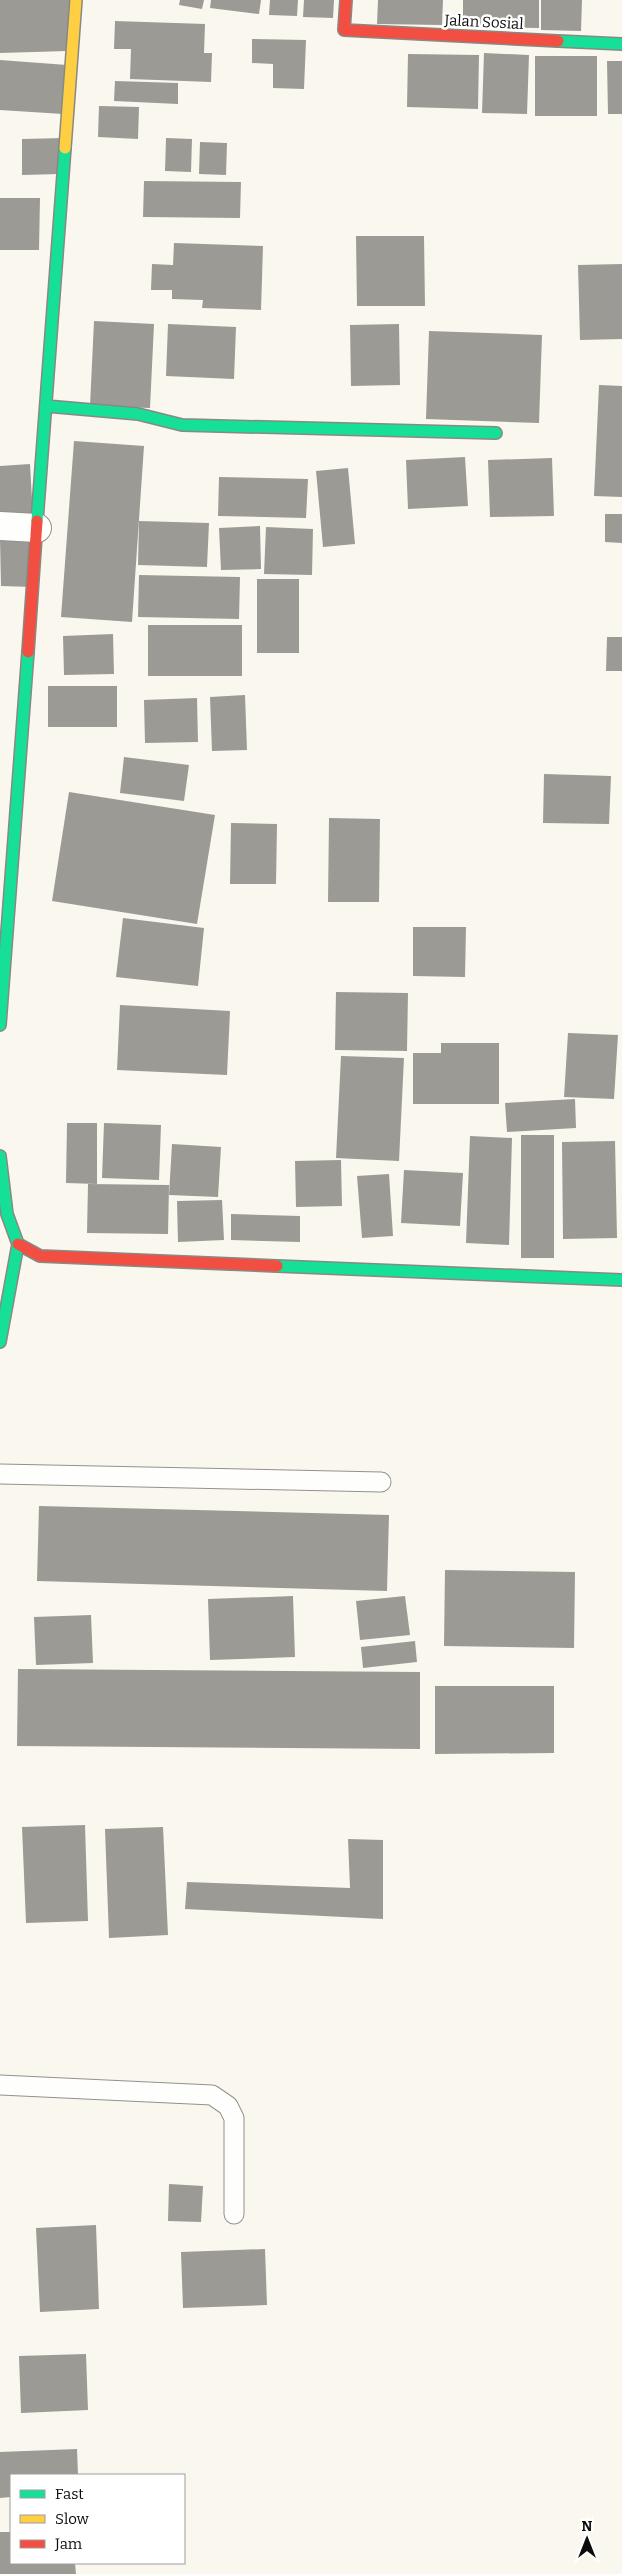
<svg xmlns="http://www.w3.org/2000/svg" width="622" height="2574" viewBox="0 0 622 2574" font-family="Bitter,serif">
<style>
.building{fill:#9c9a94}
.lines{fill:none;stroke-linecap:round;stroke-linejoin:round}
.lane-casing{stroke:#93918d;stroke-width:21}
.street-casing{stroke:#93918d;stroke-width:30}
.fast-casing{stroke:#898884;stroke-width:14}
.slow-casing{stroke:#898884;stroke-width:14}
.jam-casing{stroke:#898884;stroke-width:14}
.lane{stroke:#fefefc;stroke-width:19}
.street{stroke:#fefefc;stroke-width:28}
.fast{stroke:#16e098;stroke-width:11}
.slow{stroke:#ffcf43;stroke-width:11}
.jam{stroke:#f24e42;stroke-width:11}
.labels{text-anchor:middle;stroke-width:5;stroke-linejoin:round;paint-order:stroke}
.street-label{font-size:15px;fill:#0b0b0b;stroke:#fff}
</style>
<rect width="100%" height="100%" fill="#faf7ee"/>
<!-- building -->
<path class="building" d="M0,0H72L67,51L0,53Z
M180,0H204L202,9L179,5Z
M211,0H261L259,14L210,8Z
M270,0H298L297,16L269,15Z
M304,0H334L333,18L303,17Z
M378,0H443L442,25L377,24Z
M463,0H539V28L463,27Z
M541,0H582L581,31L541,30Z
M115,21L205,24L204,53H212L211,82L130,79L131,49H114Z
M252,39L306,40L304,89L273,88V64L252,63Z
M484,53L529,55L527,114L482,113Z
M408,54L479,55L478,109L407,107Z
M535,56H597V116H535Z
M0,60L67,65L63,114L0,110Z
M607,61H622V114H608Z
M115,81L178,83V104L114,101Z
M99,106L139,107L138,139L98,137Z
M64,138L60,174L22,175V139Z
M166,138L192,139L191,172L165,171Z
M200,142L227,143L226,175L199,174Z
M144,181L241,182L240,218L143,217Z
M0,198H40L39,250H0Z
M356,236H424L425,306H357Z
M174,243L263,246L261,310L202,308L203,300L172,299V290H151L152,264L173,265Z
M622,264V339L580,340L578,265Z
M94,321L154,324L150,408L90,406Z
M168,324L236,327L234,379L166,376Z
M399,324L400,385L351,386L350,325Z
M429,331L542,335L539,423L426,419Z
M599,385L622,386V497L594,496Z
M74,441L144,446L132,622L61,617Z
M465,457L468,506L408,509L406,460Z
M552,458L554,516L490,517L488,460Z
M30,464L33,517L0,518V466Z
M348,468L355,544L323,547L316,471Z
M219,477L308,479L306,518L218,516Z
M605,514H622V543L605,542Z
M139,521L209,523L207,567L138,565Z
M260,526L261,569L221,570L219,528Z
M266,527L313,529L312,575L264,574Z
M0,539L34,540L32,587L1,586Z
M139,575L240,577L239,619L138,617Z
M257,579H299V653H257Z
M148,625H242V676H148Z
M113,634L114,674L64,675L63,636Z
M607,637H622V671H606Z
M48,686H117V727H48Z
M245,695L247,750L212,751L210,697Z
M197,698L198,742L145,743L144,700Z
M124,757L189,765L184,801L120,793Z
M544,774L611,776L609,824L543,823Z
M69,792L215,815L197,924L52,901Z
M329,818L380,819L379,902H328Z
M231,823L277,824L276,884H230Z
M123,918L204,928L198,986L116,977Z
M413,927H466L465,977L413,976Z
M336,992L408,993L407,1051L335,1050Z
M120,1005L230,1011L227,1075L117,1070Z
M568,1033L618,1035L614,1099L564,1097Z
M441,1043H499V1104H413V1053H441Z
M341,1056L404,1058L399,1161L336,1158Z
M575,1099L576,1128L507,1132L505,1103Z
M67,1123H97V1184L66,1183Z
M104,1123L161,1125L159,1180L102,1178Z
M521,1135H554V1258H521Z
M470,1136L512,1138L509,1245L466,1243Z
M615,1141L617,1238L563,1239L562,1142Z
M172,1144L221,1147L218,1197L169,1195Z
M341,1160L342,1206L296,1207L295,1161Z
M404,1170L463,1173L460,1226L401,1223Z
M389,1174L393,1236L362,1238L357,1176Z
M88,1184L169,1185L168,1234L87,1233Z
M222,1200L224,1240L178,1242L177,1201Z
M231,1214L300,1216V1242L231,1240Z
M39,1506L389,1515L387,1591L37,1581Z
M445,1570L575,1572L574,1648L444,1646Z
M293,1596L295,1657L210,1660L208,1599Z
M405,1596L410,1635L360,1640L356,1601Z
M91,1615L93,1663L36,1665L34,1617Z
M415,1641L417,1662L363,1668L361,1647Z
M18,1669L420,1672V1749L17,1746Z
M435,1686H554V1753L435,1754Z
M85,1825L88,1921L26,1923L22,1827Z
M163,1827L168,1935L109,1938L105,1829Z
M348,1839L383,1840V1919L185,1909L187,1882L350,1888Z
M169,2184L203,2186L201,2222L168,2221Z
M96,2225L99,2309L40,2312L36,2228Z
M265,2249L267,2305L183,2308L181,2252Z
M86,2354L88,2410L21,2413L19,2356Z
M77,2449L78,2475H11V2497L0,2498V2452Z
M0,2532H11V2563H75L76,2574H0Z"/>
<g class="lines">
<!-- lane casing -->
<g class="lane-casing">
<path id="lane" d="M0,1474L381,1482
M0,2085L212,2095L228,2106L234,2118V2214"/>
</g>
<!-- street casing -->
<g class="street-casing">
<path id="street" d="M0,526L37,528"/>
</g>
<!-- fast casing -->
<g class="fast-casing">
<path id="fast" d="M558,41L622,44
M46,406L138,414L182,425L496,433
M37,521L65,148
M0,1025L28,652
M0,1156L7,1214L18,1244L0,1342
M277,1266L622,1280"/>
</g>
<!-- slow casing -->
<g class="slow-casing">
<path id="slow" d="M65,148L76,0"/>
</g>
<!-- jam casing -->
<g class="jam-casing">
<path id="jam" d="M346,0L344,30L558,41
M28,652L37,521
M18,1244L40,1256L277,1266"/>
</g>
<!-- lane -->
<use href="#lane" class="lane"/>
<!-- street -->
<use href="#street" class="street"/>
<!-- fast -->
<use href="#fast" class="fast"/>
<!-- slow -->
<use href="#slow" class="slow"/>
<!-- jam -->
<use href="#jam" class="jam"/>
</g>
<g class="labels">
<!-- street labels -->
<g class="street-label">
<text transform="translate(484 22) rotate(3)" y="5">Jalan Sosial</text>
</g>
</g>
<!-- legend -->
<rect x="10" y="2474" width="175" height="90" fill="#ffffff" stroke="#9d9d9d"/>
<rect x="20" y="2490" width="25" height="8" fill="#16e098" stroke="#9d9d9d"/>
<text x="55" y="2499" font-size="15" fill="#0b0b0b">Fast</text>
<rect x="20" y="2515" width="25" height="8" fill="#ffcf43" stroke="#9d9d9d"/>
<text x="55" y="2524" font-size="15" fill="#0b0b0b">Slow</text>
<rect x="20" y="2540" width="25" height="8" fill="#f24e42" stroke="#9d9d9d"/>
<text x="55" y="2549" font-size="15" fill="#0b0b0b">Jam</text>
<!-- north arrow -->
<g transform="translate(587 2539)" stroke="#ffffff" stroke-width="4" paint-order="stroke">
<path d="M0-4L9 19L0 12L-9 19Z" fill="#0b0b0b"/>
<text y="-8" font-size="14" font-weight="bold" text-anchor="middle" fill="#0b0b0b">N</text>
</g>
</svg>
